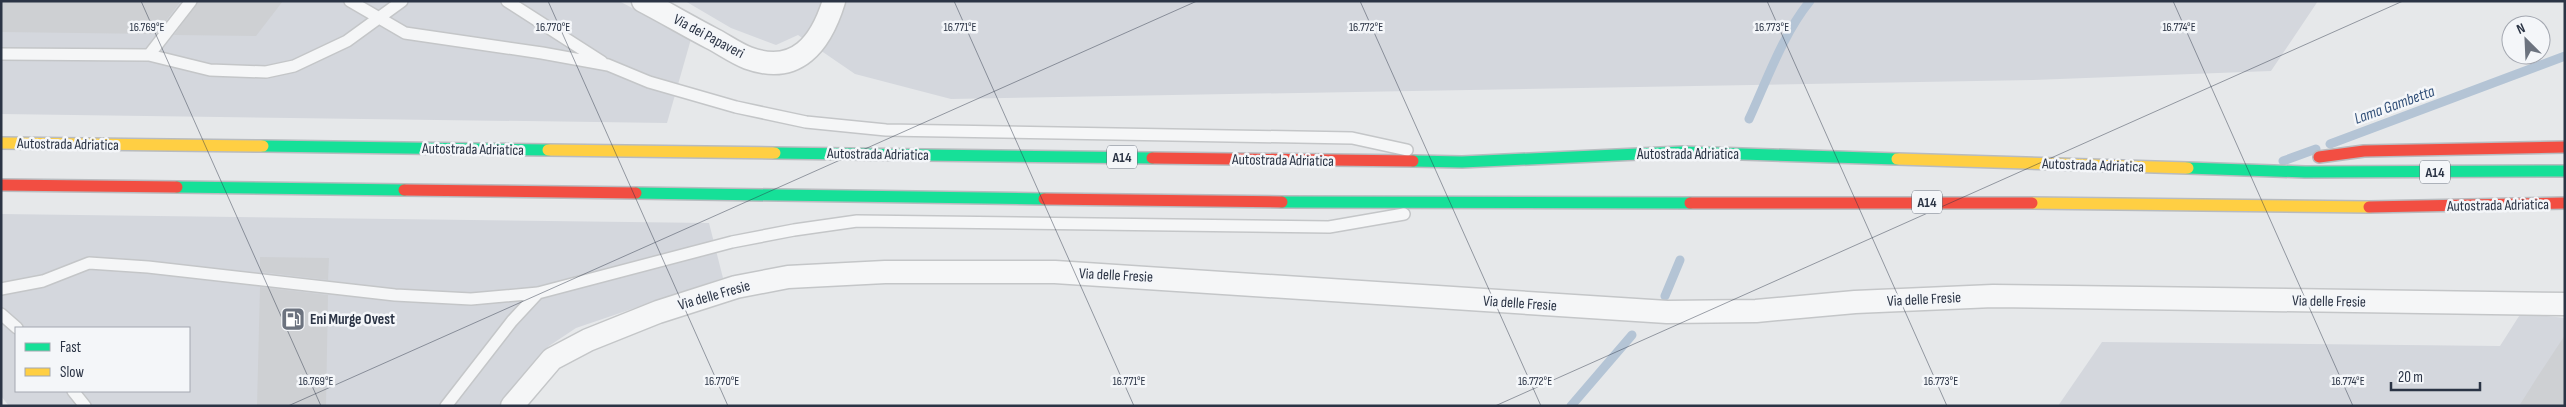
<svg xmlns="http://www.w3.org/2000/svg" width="2566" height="407" viewBox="0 0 2566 407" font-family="'Sofia Sans Condensed',sans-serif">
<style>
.built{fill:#d4d7dd;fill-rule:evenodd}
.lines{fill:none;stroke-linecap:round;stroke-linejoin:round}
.stream{stroke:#b4c4d5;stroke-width:9}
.building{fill:#ced0d3}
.lane-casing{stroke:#c4c6c8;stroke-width:14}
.street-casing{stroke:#c4c6c8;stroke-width:25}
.fast-casing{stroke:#b8bbbf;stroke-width:14}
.slow-casing{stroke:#b8bbbf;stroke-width:14}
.jam-casing{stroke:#b8bbbf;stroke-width:14}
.lane{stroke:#f5f6f7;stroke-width:11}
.street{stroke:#f5f6f7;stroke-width:22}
.fast{stroke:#16e098;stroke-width:11}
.slow{stroke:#ffcf43;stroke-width:11}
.jam{stroke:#f24e42;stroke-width:11}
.ticks{fill:none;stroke:#2b3445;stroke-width:1;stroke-opacity:0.45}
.labels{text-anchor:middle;stroke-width:5;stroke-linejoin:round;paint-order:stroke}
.shield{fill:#f4f6f9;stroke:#676e7b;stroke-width:1}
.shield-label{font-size:14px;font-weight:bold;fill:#2b3445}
.street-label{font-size:15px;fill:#2b3445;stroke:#f4f6f9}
.poi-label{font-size:15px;font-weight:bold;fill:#2b3445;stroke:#f4f6f9;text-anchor:start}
.water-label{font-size:16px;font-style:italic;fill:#34527a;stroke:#f4f6f9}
.ticks-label{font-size:12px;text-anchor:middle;fill:#2b3445;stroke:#f4f6f9;stroke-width:5;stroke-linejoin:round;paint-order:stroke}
</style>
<rect width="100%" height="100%" fill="#e6e8ea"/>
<!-- built -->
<path class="built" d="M1,1H619L691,39L667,123L1,114Z
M685,1H2318L2271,71L2033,80L951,99L855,74L798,35L776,45L731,28Z
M1,214L709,223L723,278L576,328L549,346L502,406H9L1,396ZM16,328H189V391H16Z
M2521,313L2565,318V406H2058L2102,342L2500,346Z"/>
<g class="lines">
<!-- stream -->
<path class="stream" d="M1749,119C1767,80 1783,34 1810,1
M2330,144L2565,56
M2283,161L2316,149
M1665,296L1680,260
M1571,406L1632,335"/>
</g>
<!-- building -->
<path class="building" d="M1,1H181L156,34L1,32Z
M198,1H283L256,36L174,35Z
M260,257L329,258L328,280L260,272Z
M260,287L328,295L326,406H257Z
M2565,335V406H2519L2538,376Z"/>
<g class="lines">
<!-- lane casing -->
<g class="lane-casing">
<path id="lane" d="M350,1L405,33L542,53L608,65L649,82L736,107L806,122L886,130L1352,138L1407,150
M507,1L602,62
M1,54L149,55L210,70L266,72L294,66L347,41L402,1
M149,55L191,1
M1,289L43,281L89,263L148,267L395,295L471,299L538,293L732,242L794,230L857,221L1329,227L1404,214
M1,314L17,328
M73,391L85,406
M446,406L512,321L538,293"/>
</g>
<!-- street casing -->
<g class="street-casing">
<path id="street" d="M643,1C666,13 688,26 711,38C723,44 735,53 748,58C797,76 821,43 834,1
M512,406L552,359L588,340L658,312L736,287L788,277L885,272H1055L1667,312L1756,311L1855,302L1993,296L2565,304"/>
</g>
<!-- fast casing -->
<g class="fast-casing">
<path id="fast" d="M263,146L548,150
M775,153L1152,158
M1413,161L1462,162L1682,152L1897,159
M2188,168L2305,172L2565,171
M177,187L404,190
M636,193L1044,199
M1282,202L1690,203"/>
</g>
<!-- slow casing -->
<g class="slow-casing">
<path id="slow" d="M1,143L263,146
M548,150L775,153
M1897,159L2188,168
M2032,203L2369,207"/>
</g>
<!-- jam casing -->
<g class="jam-casing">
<path id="jam" d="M2319,157L2364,151L2565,147
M1152,158L1413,161
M1,185L177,187
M404,190L636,193
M1044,199L1282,202
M1690,203H2032
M2369,207L2565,203"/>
</g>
<!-- lane -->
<use href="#lane" class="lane"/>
<!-- street -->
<use href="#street" class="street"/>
<!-- fast -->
<use href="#fast" class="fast"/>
<!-- slow -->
<use href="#slow" class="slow"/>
<!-- jam -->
<use href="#jam" class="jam"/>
</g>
<!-- ticks -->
<path class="ticks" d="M141,1L321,406M548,1L728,406M954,1L1134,406M1360,1L1541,406M1767,1L1947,406M2173,1L2353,406M288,406L1197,1M1495,406L2403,1"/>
<!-- icons -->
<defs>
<g id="fuel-square" transform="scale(1.25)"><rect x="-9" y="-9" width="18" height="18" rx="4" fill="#6c737f" stroke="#f4f6f9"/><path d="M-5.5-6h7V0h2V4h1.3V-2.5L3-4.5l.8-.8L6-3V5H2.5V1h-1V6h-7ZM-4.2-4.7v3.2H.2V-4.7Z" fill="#fff"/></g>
</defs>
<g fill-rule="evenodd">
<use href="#fuel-square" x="293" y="319"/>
</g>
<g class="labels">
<!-- shield labels -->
<g class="shield">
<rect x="1107" y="145.5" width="30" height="23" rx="4"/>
<rect x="2420" y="160.5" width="30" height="23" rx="4"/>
<rect x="1912" y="190.5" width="30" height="23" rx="4"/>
</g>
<g class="shield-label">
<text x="1122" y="162">A14</text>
<text x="2435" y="177">A14</text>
<text x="1927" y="207">A14</text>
</g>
<!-- street labels -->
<g class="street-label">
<text transform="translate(709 36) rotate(28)" y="5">Via dei Papaveri</text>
<text transform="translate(68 144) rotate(1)" y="5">Autostrada Adriatica</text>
<text transform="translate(473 149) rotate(1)" y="5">Autostrada Adriatica</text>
<text transform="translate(878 154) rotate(1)" y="5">Autostrada Adriatica</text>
<text x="1688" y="159">Autostrada Adriatica</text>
<text transform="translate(1283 160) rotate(1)" y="5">Autostrada Adriatica</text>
<text transform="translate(2093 165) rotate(2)" y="5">Autostrada Adriatica</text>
<text transform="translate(2498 205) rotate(-1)" y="5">Autostrada Adriatica</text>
<text transform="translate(1116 275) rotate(3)" y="5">Via delle Fresie</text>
<text transform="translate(714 295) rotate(-16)" y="5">Via delle Fresie</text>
<text transform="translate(1924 299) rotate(-3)" y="5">Via delle Fresie</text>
<text transform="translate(2329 301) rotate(1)" y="5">Via delle Fresie</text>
<text transform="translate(1520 303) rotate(4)" y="5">Via delle Fresie</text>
</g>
<!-- poi labels -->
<g class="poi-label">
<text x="310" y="324">Eni Murge Ovest</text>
</g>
<!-- water labels -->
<g class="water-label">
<text transform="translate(2394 104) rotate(-20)" y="6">Lama Gambetta</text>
</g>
</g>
<g class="ticks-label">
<text x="1772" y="31">16.773°E</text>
<text x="2179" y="31">16.774°E</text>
<text x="147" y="31">16.769°E</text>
<text x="553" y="31">16.770°E</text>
<text x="960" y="31">16.771°E</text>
<text x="1366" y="31">16.772°E</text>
<text x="316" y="385">16.769°E</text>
<text x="722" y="385">16.770°E</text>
<text x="1129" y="385">16.771°E</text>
<text x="1535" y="385">16.772°E</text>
<text x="1941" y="385">16.773°E</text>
<text x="2348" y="385">16.774°E</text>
</g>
<!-- border -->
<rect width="2566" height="407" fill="none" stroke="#2b3445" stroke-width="5"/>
<!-- legend -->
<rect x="15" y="327" width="175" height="65" fill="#f4f6f9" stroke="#a4a8b1"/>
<rect x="25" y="343" width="25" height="8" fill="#16e098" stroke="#a4a8b1"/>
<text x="60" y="352" font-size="15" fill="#2b3445">Fast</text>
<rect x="25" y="368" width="25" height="8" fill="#ffcf43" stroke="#a4a8b1"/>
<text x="60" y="377" font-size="15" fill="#2b3445">Slow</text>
<!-- north arrow -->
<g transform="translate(2526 40) rotate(336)"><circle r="24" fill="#f4f6f9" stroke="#a4a8b1"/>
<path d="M0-4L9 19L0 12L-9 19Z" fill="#6c737f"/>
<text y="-8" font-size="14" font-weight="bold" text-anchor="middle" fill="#2b3445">N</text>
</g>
<!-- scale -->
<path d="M2391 382v8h89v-8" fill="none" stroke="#2b3445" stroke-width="2.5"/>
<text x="2398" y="382" font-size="15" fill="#2b3445" stroke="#f4f6f9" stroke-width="4" paint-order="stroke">20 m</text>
</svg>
